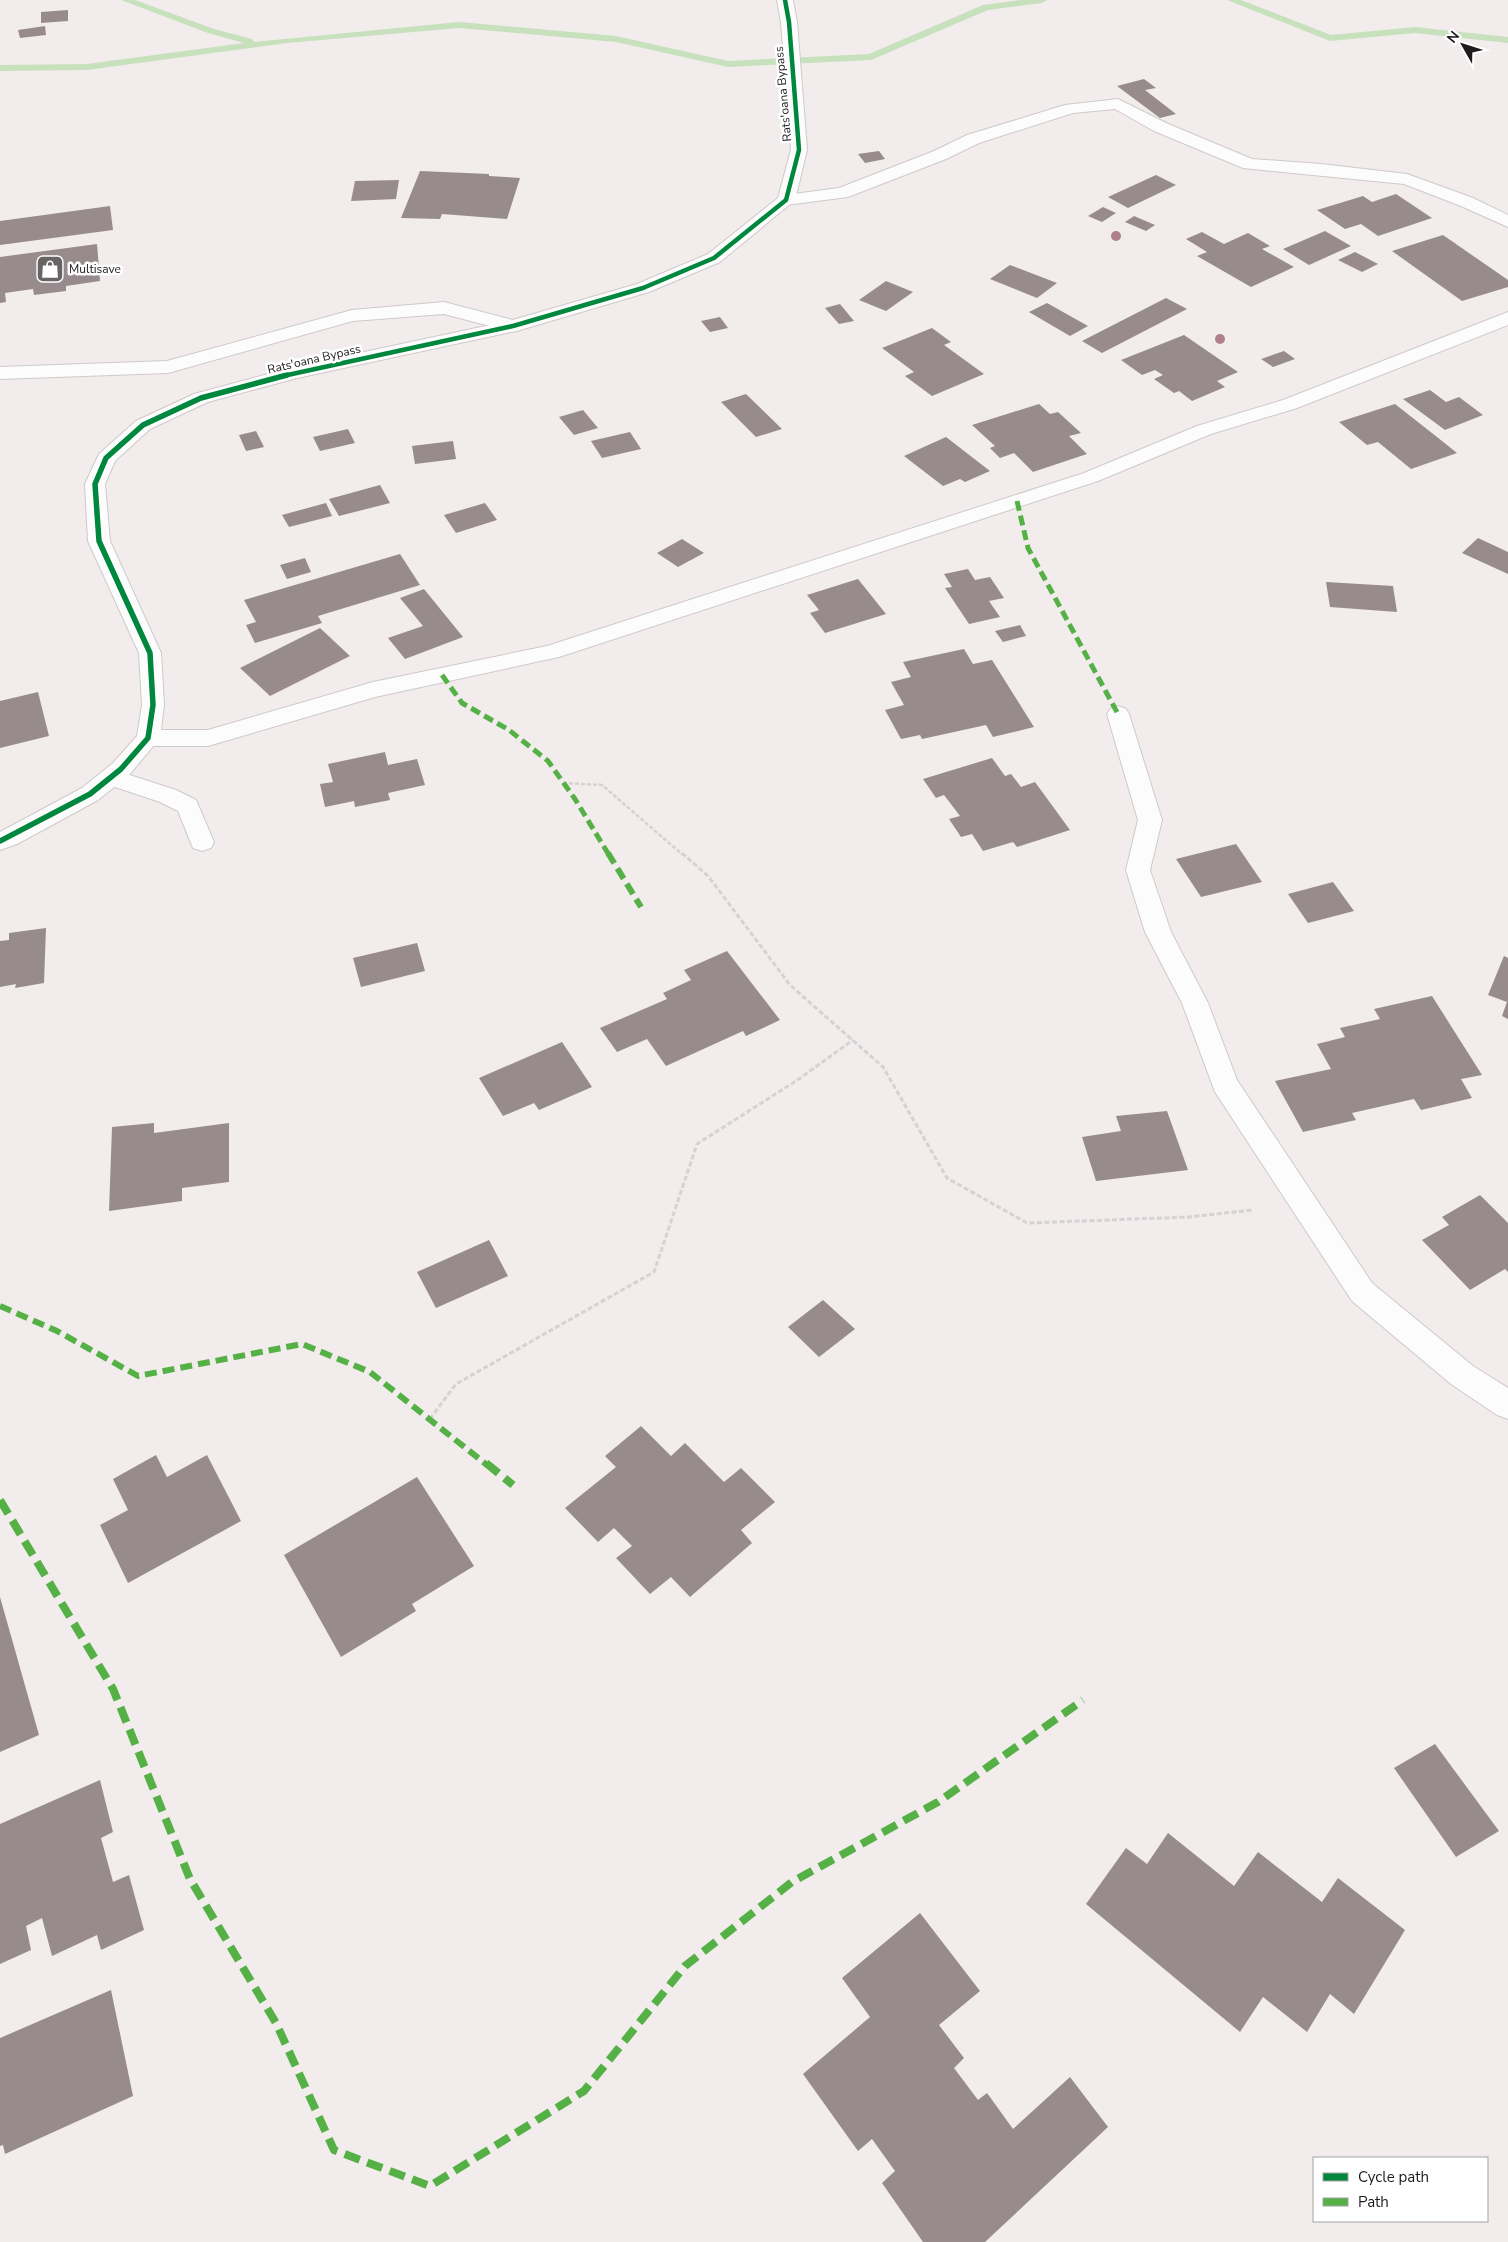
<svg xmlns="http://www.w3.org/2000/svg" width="1508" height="2242" viewBox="0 0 1508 2242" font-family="'Nunito Sans',sans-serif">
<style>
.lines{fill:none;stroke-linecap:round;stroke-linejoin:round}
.stream{fill:#c7e1bd;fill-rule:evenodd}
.building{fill:#988b8d}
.lane-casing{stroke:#cfc9ca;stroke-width:2}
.street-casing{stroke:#cfc9ca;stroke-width:2}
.secondary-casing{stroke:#cfc9ca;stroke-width:2}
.path-far1{stroke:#d4d2d2;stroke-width:2.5;stroke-dasharray:4 2;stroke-linecap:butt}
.path{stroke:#d4d2d2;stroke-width:3;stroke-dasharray:5 2.5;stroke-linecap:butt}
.lane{fill:#fdfcfc;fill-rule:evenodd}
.street{fill:#fdfcfc;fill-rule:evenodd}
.secondary{fill:#fdfcfc;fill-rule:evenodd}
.quiet-far2{stroke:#55b145;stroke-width:5;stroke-dasharray:10 5;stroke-linecap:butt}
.quiet-far1{stroke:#55b145;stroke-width:6;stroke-dasharray:12 6;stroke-linecap:butt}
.quiet{stroke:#55b145;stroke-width:8;stroke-dasharray:16 8;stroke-linecap:butt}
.cycleway-far1-casing{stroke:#fff;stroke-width:6}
.cycleway-casing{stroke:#fff;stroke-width:8}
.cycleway-far1{stroke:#00873e;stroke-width:4.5}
.cycleway{stroke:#00873e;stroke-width:5.5}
.tree{fill:#ad808b}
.labels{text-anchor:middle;stroke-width:5;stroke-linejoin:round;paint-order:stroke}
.far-street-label{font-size:12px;fill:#1f1a1b;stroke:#fff}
.far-poi-label{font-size:12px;fill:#1f1a1b;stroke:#fff;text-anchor:start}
</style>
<rect width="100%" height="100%" fill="#f2ecec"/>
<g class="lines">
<!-- stream -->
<path class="stream" d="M121,0H135L214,29L252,39L254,42L459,22L616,36L728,61L869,54L983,5L1019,0H1047L1042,3L988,10L871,60L728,67L616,42L459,28L287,43L87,70L0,71V65L87,64L244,43L208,33Z
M1227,0H1241L1331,35L1415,27L1508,37V43L1415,33L1330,41Z"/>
</g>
<!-- building -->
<path class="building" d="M68,10V21L41,23V12Z
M45,26L46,35L20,38L18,30Z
M1144,79L1156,88L1145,90L1176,114L1160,118L1117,86Z
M879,151L885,159L865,163L858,154Z
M420,171L489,174V176L520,178L507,219L442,214L440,219L401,218Z
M1156,175L1176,185L1128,208L1108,197Z
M399,180L396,199L351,201L355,181Z
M1396,194L1432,218L1378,236L1361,224L1345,229L1317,210L1363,196L1372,202Z
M110,206L113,230L0,245V221Z
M1103,207L1116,213L1102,222L1088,216Z
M1134,216L1155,225L1146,231L1125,222Z
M1325,231L1351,246L1309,265L1283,249Z
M1202,232L1224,244L1248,233L1270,246L1262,249L1294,267L1251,287L1197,256L1207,252L1186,239Z
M1443,235L1508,280V287L1462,301L1392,251Z
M97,244L100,281L66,286V291L34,295L33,289L5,293L6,302L0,303V257Z
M1355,252L1378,264L1362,272L1338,260Z
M1010,265L1057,283L1037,298L990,279Z
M886,281L913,292L886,311L859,300Z
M1166,298L1187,309L1102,353L1082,341Z
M1047,303L1088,326L1070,336L1029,312Z
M840,304L854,321L839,324L825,308Z
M720,317L728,328L710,332L701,321Z
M932,328L951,342L944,345L984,374L932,396L905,376L914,372L882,348Z
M1184,335L1238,372L1217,381L1225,387L1192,401L1179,391L1174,393L1154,379L1163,375L1155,370L1142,375L1121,360Z
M1284,351L1295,359L1273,367L1261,359Z
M1430,390L1446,402L1459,397L1483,415L1445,430L1403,399Z
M746,394L782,429L756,437L721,402Z
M1039,404L1050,414L1058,412L1081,433L1069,436L1087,454L1033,472L1014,453L1000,458L990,448L995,446L972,425Z
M1395,404L1437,437L1457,453L1411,469L1378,442L1367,445L1339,422Z
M583,410L598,428L574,435L559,417Z
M348,429L355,443L320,451L313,437Z
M256,431L264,447L246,451L239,435Z
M630,432L641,449L602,458L591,441Z
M946,437L990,471L965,482L960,479L943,486L904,456Z
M453,441L456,459L415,464L412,446Z
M380,485L390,503L339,516L329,499Z
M326,503L332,516L289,527L282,515Z
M485,503L497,520L456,533L444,515Z
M1478,538L1508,552V574L1462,553Z
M682,539L704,553L678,567L657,553Z
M400,554L420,585L318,616L322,623L255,643L246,625L256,622L244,600Z
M305,558L311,572L287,579L280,565Z
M968,569L975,580L990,577L1004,598L989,601L1000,617L969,624L945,588L952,587L944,574Z
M858,579L886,614L825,633L810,613L819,610L807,595Z
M1326,582L1393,586L1397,612L1330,607Z
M424,589L463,637L405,659L388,638L423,626L400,598Z
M1020,625L1026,636L1003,642L995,631Z
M320,628L350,656L270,696L240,668Z
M964,649L973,664L992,660L1034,727L993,737L986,725L922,739L920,735L901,739L885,710L904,705L891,682L911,677L903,662Z
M38,692L49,736L0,748V701Z
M385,752L388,765L417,759L425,785L388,793L390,800L355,807L354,801L325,807L320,784L333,782L328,764Z
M992,758L1005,776L1011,774L1021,787L1035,782L1070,830L1017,847L1013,842L983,851L972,834L961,837L949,819L960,816L944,795L936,798L923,779Z
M1236,844L1262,882L1201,897L1176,859Z
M1333,882L1354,911L1308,923L1288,894Z
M46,928L44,983L15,988L16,984L0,987V941L9,940V933Z
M417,943L425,971L361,987L353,958Z
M727,951L780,1020L746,1036L743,1031L666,1066L647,1039L617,1052L600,1028L667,999L663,993L691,980L684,970Z
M1504,956L1508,958V1019L1502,1016L1507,1002L1488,995Z
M1432,996L1482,1075L1461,1079L1472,1098L1421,1110L1414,1099L1352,1113L1356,1120L1303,1132L1275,1081L1331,1069L1317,1044L1345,1037L1340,1028L1380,1019L1374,1009Z
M562,1042L592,1087L539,1110L534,1103L503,1116L479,1078Z
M1167,1111L1188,1170L1096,1181L1082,1137L1121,1131L1116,1116Z
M154,1123V1133L229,1123V1182L182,1188V1201L109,1211L112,1127Z
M1480,1195L1508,1223V1272L1505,1269L1470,1290L1422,1240L1449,1225L1442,1217Z
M489,1240L508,1276L436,1308L417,1272Z
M823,1300L855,1329L819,1357L788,1327Z
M641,1426L671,1456L685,1443L724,1482L741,1468L775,1502L741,1530L752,1543L690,1597L671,1577L650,1594L616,1558L632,1546L614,1528L598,1542L565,1508L616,1467L605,1456Z
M156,1455L167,1477L207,1455L241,1521L128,1583L100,1525L128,1510L113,1479Z
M417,1477L474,1566L412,1604L416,1611L341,1657L284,1555Z
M0,1597L39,1735L0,1752Z
M1435,1744L1499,1831L1456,1857L1394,1768Z
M100,1780L113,1832L101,1838L113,1882L129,1875L144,1930L101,1950L97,1935L52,1956L42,1918L26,1926L31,1950L0,1964V1824Z
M1168,1833L1234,1886L1258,1852L1322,1902L1338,1878L1405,1930L1354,2014L1330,1994L1307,2032L1263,1997L1240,2032L1086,1904L1126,1848L1147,1864Z
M920,1913L980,1991L939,2025L964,2058L954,2068L978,2100L987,2093L1013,2129L1070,2077L1108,2127L985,2242H923L882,2183L895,2171L872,2139L858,2151L803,2074L870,2017L842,1978Z
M111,1990L133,2096L5,2154L3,2145L0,2146V2038Z"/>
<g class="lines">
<!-- lane casing -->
<g class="lane-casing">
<path id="lane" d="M1118,99L1166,123L1252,159L1321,164L1407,174L1473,198L1508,215V227L1461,206L1404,184L1243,168L1154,131L1115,109L1073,113L979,143L946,159L848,197L786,205L780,204L777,200L780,196L786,195L839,188L934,151L967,135L1065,105Z
M1508,312V325L1297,408L1211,434L1098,481L559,657L375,697L208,746H148L140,744L136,738L140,732L148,730H208L373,682L547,646L1084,473L1197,426L1283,400Z
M1118,706L1126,709L1129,714L1162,820L1150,870L1171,932L1208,1003L1237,1080L1372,1283L1473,1366L1508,1388V1419L1497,1415L1451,1384L1352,1301L1215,1092L1182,1003L1145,932L1126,870L1138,820L1107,714L1110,709Z
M111,769L176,790L196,800L214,842L211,848L202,851L193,848L178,811L160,802L103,783L99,777L103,771Z"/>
</g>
<!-- street casing -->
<g class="street-casing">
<path id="street" d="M444,302L520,322L522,326L520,330L513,332L444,314L353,321L168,373L0,379V367L167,361L352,310Z"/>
</g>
<!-- secondary casing -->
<g class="secondary-casing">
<path id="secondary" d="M777,0H793L797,22L807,150L795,200L720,262L649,292L520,330L297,378L208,402L150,429L115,461L105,484L110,541L161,653L164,705L160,738L129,775L98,800L17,844L0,850V832L82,788L113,763L137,736L142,705L139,653L88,541L85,484L99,454L136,421L194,394L294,367L509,321L637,284L708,254L778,198L791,150L781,22Z"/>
</g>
<!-- path-far1 -->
<path class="path-far1" d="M563,783L602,785L683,855"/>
<!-- path -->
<path class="path" d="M682,853L708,876L790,985L883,1067L947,1178L1027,1223L1189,1217L1252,1210
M430,1419L456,1384L654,1272L697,1144L796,1081L853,1040"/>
<!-- lane -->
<use href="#lane" class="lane"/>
<!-- street -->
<use href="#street" class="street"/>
<!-- secondary -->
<use href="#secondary" class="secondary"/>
<!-- quiet-far2 -->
<path class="quiet-far2" d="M1017,501L1028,548L1118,714
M442,675L462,703L509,730L548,761L575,799L609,855"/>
<!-- quiet-far1 -->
<path class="quiet-far1" d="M608,853L641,907
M0,1306L57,1331L138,1376L302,1344L370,1372L487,1465"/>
<!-- quiet -->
<path class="quiet" d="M486,1463L513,1485
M0,1500L113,1689L190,1879L276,2023L334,2150L430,2186L584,2091L685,1966L792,1882L938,1802L1083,1700"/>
<!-- cycleway-far1 casing -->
<g class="cycleway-far1-casing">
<path id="cycleway-far1" d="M283,376L513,326L643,288L714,258L786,200L799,150L789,22L785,0"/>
</g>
<!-- cycleway casing -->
<g class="cycleway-casing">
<path id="cycleway" d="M0,841L90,794L121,769L148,738L153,705L150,653L99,541L95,484L106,458L143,425L201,398L287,375"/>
</g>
<!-- cycleway-far1 -->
<use href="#cycleway-far1" class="cycleway-far1"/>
<!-- cycleway -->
<use href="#cycleway" class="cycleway"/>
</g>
<!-- trees -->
<g class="tree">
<circle cx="1116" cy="236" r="5"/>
<circle cx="1220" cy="339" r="5"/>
</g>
<!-- icons -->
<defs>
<g id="shop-square" transform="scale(1.4375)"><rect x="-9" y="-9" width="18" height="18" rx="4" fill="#696464" stroke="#fff"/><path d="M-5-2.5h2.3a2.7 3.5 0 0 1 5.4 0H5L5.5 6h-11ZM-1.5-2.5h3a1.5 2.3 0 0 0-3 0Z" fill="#fff"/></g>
</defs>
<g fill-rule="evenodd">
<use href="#shop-square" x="50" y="269"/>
</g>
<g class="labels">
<!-- far-street labels -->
<g class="far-street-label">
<text transform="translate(783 94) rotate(-95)" y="4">Rats'oana Bypass</text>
<text transform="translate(314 359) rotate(-13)" y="4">Rats'oana Bypass</text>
</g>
<!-- far-poi labels -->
<g class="far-poi-label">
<text x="69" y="273">Multisave</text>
</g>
</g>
<!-- legend -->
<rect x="1313" y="2157" width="175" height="65" fill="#ffffff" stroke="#a5a3a4"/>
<rect x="1323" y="2173" width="25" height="8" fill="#00873e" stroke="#a5a3a4"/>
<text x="1358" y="2182" font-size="15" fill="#1f1a1b">Cycle path</text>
<rect x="1323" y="2198" width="25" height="8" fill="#55b145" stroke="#a5a3a4"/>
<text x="1358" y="2207" font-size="15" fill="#1f1a1b">Path</text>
<!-- north arrow -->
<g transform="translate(1463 45) rotate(309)" stroke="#ffffff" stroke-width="4" paint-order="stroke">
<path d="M0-4L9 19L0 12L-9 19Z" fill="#1f1a1b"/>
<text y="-8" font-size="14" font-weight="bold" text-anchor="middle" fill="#1f1a1b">N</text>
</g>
</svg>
